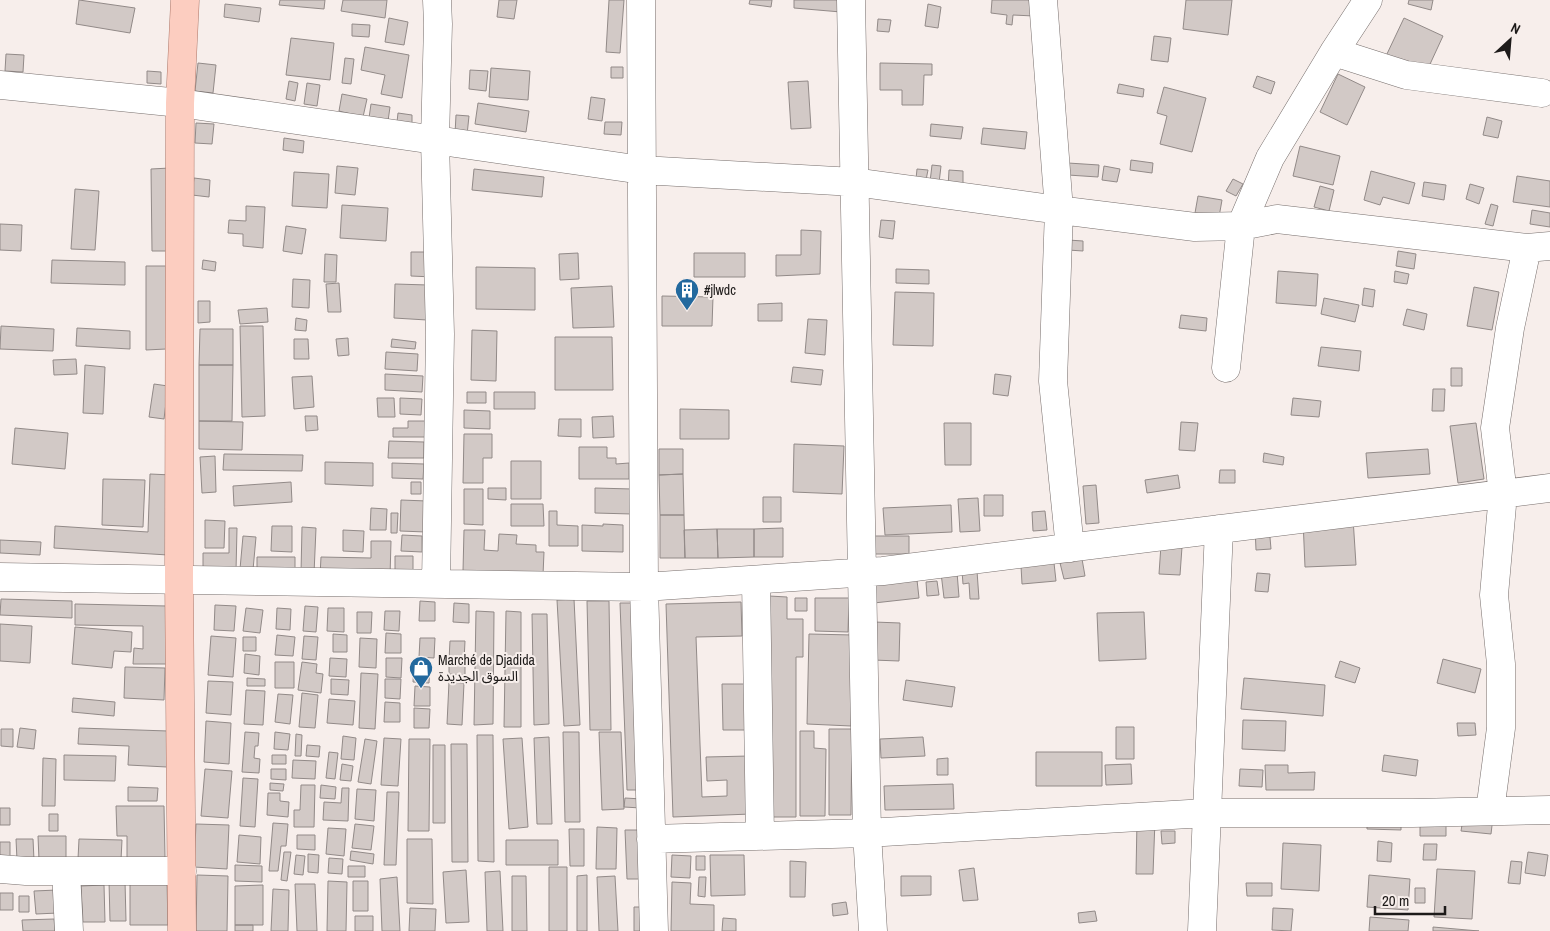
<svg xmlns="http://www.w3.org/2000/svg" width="1550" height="931" viewBox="0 0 1550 931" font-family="'Archivo Narrow','Noto Sans Arabic',sans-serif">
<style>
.building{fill:#d2c9c6;stroke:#928a88}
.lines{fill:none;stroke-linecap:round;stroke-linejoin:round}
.minor-casing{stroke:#776f6d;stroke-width:29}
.major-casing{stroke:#ad786a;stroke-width:29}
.minor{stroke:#fff;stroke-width:28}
.major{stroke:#fccdc0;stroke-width:28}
.labels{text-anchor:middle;stroke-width:4;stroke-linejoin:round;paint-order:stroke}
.poi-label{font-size:14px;fill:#1d1a19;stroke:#f7eeeb;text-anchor:start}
</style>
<rect width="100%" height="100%" fill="#f7eeeb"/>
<!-- building -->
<path class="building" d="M79,0L135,8L130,33L76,24Z
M280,0H325L324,9L279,5Z
M343,0H387L385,18L341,11Z
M499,0H517L514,19L497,17Z
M609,0H624L620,53L606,52Z
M750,0H772L771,7L749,4Z
M794,0H842L841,12L794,8Z
M992,0H1035L1034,16L1013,15L1012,25L1006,24L1007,15L991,13Z
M1186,0H1232L1228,35L1183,29Z
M1409,0H1433L1431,10L1408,4Z
M225,4L261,8L259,22L224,17Z
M928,4L941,7L938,28L925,26Z
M389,18L408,22L404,45L385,42Z
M1404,18L1443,36L1425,75L1386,56Z
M878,19L891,20L889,32L877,31Z
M352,24L370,25L369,37L352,36Z
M1154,36L1171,38L1168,62L1151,60Z
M291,38L334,43L330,80L286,75Z
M365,47L409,55L402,98L381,94L385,75L361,70Z
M6,54L24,55L23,72L5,71Z
M345,58L354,59L351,84L342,83Z
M198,63L216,65L213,93L195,91Z
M880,63L932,64V75H924L923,105H902V90H880Z
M611,67H623V78H611Z
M491,68L530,71L528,100L489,97Z
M470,70L488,71L486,91L469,89Z
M147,71L161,72V84L147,83Z
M1338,74L1365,87L1347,125L1320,112Z
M1257,76L1275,82L1271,94L1253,87Z
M289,81L298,83L295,101L286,99Z
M808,81L811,128L791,129L788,82Z
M307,83L320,85L317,106L304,104Z
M1119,84L1144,89L1143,97L1117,93Z
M1164,87L1206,98L1192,152L1160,144L1167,116L1157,113Z
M342,94L367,99L363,117L339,111Z
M591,97L605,99L602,121L588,119Z
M478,103L529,111L526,132L475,124Z
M371,104L390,107L388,121L369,118Z
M398,113L412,115V124L397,122Z
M456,115L469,116L467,135L455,134Z
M1487,117L1502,121L1498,138L1483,135Z
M605,122H622L621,135L604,134Z
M196,123L214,124L212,144L195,143Z
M931,124L963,127L961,139L930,136Z
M983,128L1027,132L1025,149L981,144Z
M284,138L304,141L303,153L283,150Z
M1300,146L1340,156L1333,185L1293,176Z
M1131,160L1153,163L1152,173L1130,170Z
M1068,163L1099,165L1098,177L1068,175Z
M932,165L941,166L939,183L930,182Z
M337,166L358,168L355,195L335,193Z
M1104,166L1120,169L1117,182L1102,180Z
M170,168L171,251H152L151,169Z
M474,169L544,177L542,197L472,190Z
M917,169L928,170L926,180L916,179Z
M949,170L963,171V189L948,188Z
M1371,171L1415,183L1409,204L1383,197L1380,205L1364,200Z
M294,172L329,174L327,208L292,206Z
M1517,176L1550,181V207L1513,202Z
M194,178L210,180L209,197L192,195Z
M1233,179L1243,184L1236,196L1226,191Z
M1424,182L1446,185L1444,200L1422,196Z
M1470,184L1484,188L1479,204L1466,199Z
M1320,186L1334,190L1329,211L1314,207Z
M75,189L99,191L95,250L71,249Z
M1198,196L1222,200L1219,217L1195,213Z
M1491,204L1498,206L1493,226L1485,224Z
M342,205L388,208L386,241L340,238Z
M246,206L265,207L263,248L243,246V234L228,233L229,220L246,221Z
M1532,210L1550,213V227L1530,224Z
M881,220L895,221L893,239L879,237Z
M0,224L22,225L21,251L0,250Z
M286,226L306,229L302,254L283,251Z
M801,230L821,231L820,274L776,276V255H801Z
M1068,240L1083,241V251L1068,250Z
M1398,251L1416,254L1414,269L1396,266Z
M411,252H433V277L411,276Z
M578,253L579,279L560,280L559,254Z
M694,253H745V277H694Z
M325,254L337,255L336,282H324Z
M52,260L125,262V285L51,283Z
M203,260L216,262L215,271L202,269Z
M146,266H166V349L146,350Z
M476,267L535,268V310L476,309Z
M896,269L929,270V284L896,283Z
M1278,271L1318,274L1316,306L1276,303Z
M1395,271L1409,274L1407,284L1394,282Z
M293,279L310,280L309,308L292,307Z
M339,283L341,312H328L326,284Z
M395,284L428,285L427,320L394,318Z
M612,286L614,327L573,328L571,288Z
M1474,287L1499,292L1492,330L1467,326Z
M1364,288L1375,290L1373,307L1362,305Z
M895,292L934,293L933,346L893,345Z
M662,296L713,297L712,326H662Z
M1324,298L1359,305L1355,322L1321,314Z
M198,301H210V322L198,323Z
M782,303V321H758V304Z
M267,308L268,322L240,324L238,310Z
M1407,309L1427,314L1424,330L1403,325Z
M1181,315L1207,318L1206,331L1179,328Z
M296,318L307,320L306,331L295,330Z
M808,319L827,320L825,355L805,353Z
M1,326L54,329L53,351L0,349Z
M240,326H263L265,416L242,417Z
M77,328L130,331V349L76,346Z
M200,329H233V365H199Z
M472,330L497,331L496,381L471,380Z
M555,337H612L613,390H555Z
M348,338L349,355L338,356L336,339Z
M294,339H308L309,359H294Z
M392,339L416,342L415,349L391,347Z
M1321,347L1361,351L1359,371L1318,366Z
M386,352L418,354L417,371L385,369Z
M76,359L77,374L54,375L53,360Z
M85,365L105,367L103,414L83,413Z
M199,365H233L232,421H199Z
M793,367L823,370L821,385L791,382Z
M1451,368H1462V386H1451Z
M385,374L423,376L422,392L385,390Z
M995,374L1011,376L1008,396L993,394Z
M312,376L314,407L294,409L292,377Z
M154,384L168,386L164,419L149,417Z
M1433,389H1445L1444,411H1432Z
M467,392H486V403H467Z
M494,392H535V409H494Z
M377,398H394L395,417H378Z
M400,398L422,399L421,415L400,414Z
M1293,398L1321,401L1319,417L1291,415Z
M680,409L729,410V439H680Z
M464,410L490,411V429L464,428Z
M305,416H317L318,430L306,431Z
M613,416L614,437L593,438L592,417Z
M559,419H581V437L558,436Z
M199,421L243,422L242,450L199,449Z
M408,421H425V437H393V428H408Z
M1181,422L1198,423L1195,451L1179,450Z
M944,423H971V465H945Z
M1476,423L1484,479L1458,483L1450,426Z
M15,428L68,433L65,469L12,464Z
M464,434H492V458H483V483H463Z
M389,441L424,442V458H388Z
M794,444L844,446L842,494L793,492Z
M579,447H607V458H616V464L629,463V479H579Z
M659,449H683V474L659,475Z
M1428,449L1430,474L1368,478L1366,453Z
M1264,453L1284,457L1283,465L1263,462Z
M224,454L303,455L302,471L223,470Z
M215,456L216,492L202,493L200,457Z
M511,461H541V499H511Z
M325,462L373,463V486L325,484Z
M392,463L424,464L423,479L392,478Z
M1220,470H1235V483H1219Z
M150,474L172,475L168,555L54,548L55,526L148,532Z
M683,474L684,515H660L659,475Z
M1178,475L1180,488L1147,493L1145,480Z
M103,479L145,480L143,527L102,525Z
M291,482L292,502L234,506L233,486Z
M411,482H421V494H411Z
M1096,485L1099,523L1086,524L1083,486Z
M488,488H506V500L488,499Z
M595,488L632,489V514L595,513Z
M464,489H483V525L464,524Z
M984,495H1003V516H984Z
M763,497H781V522H763Z
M978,498L980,531L960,532L958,499Z
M401,500L427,501L426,532L400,531Z
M511,504H543L544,526H511Z
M951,505L952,532L885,535L883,508Z
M371,508L387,509L386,530H370Z
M549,511H557V525L578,526V546H549Z
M1045,511L1047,530L1033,531L1032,512Z
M391,513H398L397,533H391Z
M660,515H684L685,558H660Z
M1353,518L1356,565L1305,567L1303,520Z
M205,520L225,521L224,548H205Z
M603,524L623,525V552L582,551V525L603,526Z
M272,526H292V552L271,551Z
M1269,526L1271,549L1256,550L1255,527Z
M302,527L316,528L314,574L301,573Z
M229,528H237L236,571L203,570V553H229Z
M783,528V557H754V529Z
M717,529H754V557L718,558Z
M717,529L718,558H685L684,530Z
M343,530L364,531L363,552L343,551Z
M464,530H485L484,550L498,551L499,534L517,535L516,544L536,545V552H544L543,575L463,571Z
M402,535L422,536V552L401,551Z
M243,536L256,537L253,570L240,569Z
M873,536H909V554H873Z
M0,540L41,542L40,555L0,553Z
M371,541H391L390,577L320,576L321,557L371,558Z
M1161,545L1182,547L1180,575L1159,574Z
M395,556H413V575H395Z
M257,557H295V571L257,570Z
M1082,559L1085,576L1064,579L1060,563Z
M1054,563L1056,581L1022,584L1021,566Z
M962,571H977L979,599H970L969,583L963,584Z
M957,572L959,597L944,598L941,573Z
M1257,573L1270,574L1268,592L1255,591Z
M917,580L919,598L874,603L872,585Z
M937,581L939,595L927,596L926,582Z
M769,596L787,597V619H803V657H796V817H769Z
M795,598H807V611H795Z
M815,598H849L848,632L815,631Z
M1,599L72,601V618L0,615Z
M574,599L580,725L564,726L557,600Z
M420,601L435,602V621H419Z
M587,601H609L611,730H590Z
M741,602L742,636L696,637L702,797L727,796V780L707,781L706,757L749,756L751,814L673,817L666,604Z
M454,603L469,604V623L453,622Z
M620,603H636L643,790H627Z
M75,604L167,606V664H133L134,648L143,649V626L75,625Z
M215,605L236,606L234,631L214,630Z
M305,606L318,607L316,632L303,631Z
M246,608L263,610L260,633L243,631Z
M277,608L291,609L290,630L276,629Z
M328,608H344V632L327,631Z
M385,611H400L399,631L384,630Z
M476,611L494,612L493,724L474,725Z
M506,611L521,612V727H504Z
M357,612H372L371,633H357Z
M1144,612L1146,659L1099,661L1097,613Z
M532,614H547L549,724L534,725Z
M874,622L900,623L899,661L873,660Z
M0,624L32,626L30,663L0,661Z
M75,627L132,632L131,652L114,651L112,668L72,664Z
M386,633L401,634V653H385Z
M333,634L347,635V652H333Z
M809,634L853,635L851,726L807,724Z
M277,635L295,637L293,656L275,655Z
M211,636L236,638L233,677L208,675Z
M304,636L318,637L316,660L302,659Z
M243,637H256V651H243Z
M360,638L377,639L376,668L359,667Z
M420,638H435L434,658L419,657Z
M450,641H465L464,661L449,660Z
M245,654L260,656L259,675L244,673Z
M330,658L347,659L346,677L329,676Z
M386,658H402L401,678L386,677Z
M1443,659L1481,669L1475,693L1437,683Z
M1340,661L1360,668L1355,683L1335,677Z
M275,662H294V688H275Z
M302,662L317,664L316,673L323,674L321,693L298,690Z
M414,663L430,664L429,683L413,682Z
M449,665H465V675L449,674Z
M125,667L165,668L164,700L124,698Z
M361,673L378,674L375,729L359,728Z
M247,678L265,679V686H247Z
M1244,678L1325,685L1323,716L1241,709Z
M331,679L349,680L348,695L331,694Z
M385,679H401L400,699L385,698Z
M906,680L955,687L952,707L903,700Z
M208,681L233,682L231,715L206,713Z
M449,682L464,683L462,725L447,724Z
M722,684H751V730H723Z
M415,686L430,687V706H414Z
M246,690L265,691L263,725L244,724Z
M302,693L318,695L315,728L299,727Z
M278,694L293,695L290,724L275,722Z
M73,698L115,702L114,716L72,712Z
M329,699L355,701L353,725L327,723Z
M385,702L400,703V722H384Z
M414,708L430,709L429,728H414Z
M1243,720L1286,721L1285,751L1242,749Z
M206,721L231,723L229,764L204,762Z
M1457,723H1475L1476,735L1458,736Z
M1116,727H1134V759H1116Z
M20,728L36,730L34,749L17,747Z
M79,728L168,731L167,767L128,765L129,746L78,744Z
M1,729H13V747L1,746Z
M829,729H852L851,815H829Z
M800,731H814V748L826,749L825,816H800Z
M245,732L259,733L258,746H255L254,758L260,759L259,773L242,772Z
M275,732L290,734L288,750L274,749Z
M563,732H579L580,822H565Z
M599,732H621L624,809L602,810Z
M296,734L302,735L301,756H295Z
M477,735H493L494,862L478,861Z
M343,736L356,738L354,760L341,759Z
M549,737L552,824H537L534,738Z
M923,737L925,756L881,758L880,739Z
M384,738L401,739L398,786L381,785Z
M522,738L528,827L509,829L503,739Z
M365,739L377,741L371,784L358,782Z
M409,739H430L429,831H408Z
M451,744H467L468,862H452Z
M307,745L320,746L319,757L306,756Z
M433,745H445V823H433Z
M329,752L338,753L335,779L326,778Z
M1036,752H1102V786H1036Z
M64,755L116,756L115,781L64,780Z
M272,755H286V764H272Z
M1384,755L1418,760L1416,776L1382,771Z
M43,758L56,759L55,806H42Z
M948,758V775H937V759Z
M293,760L316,761L315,779L292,778Z
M342,764L353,766L351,781L340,780Z
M1131,764L1132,784L1106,785L1105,765Z
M1265,765H1288V773L1315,772L1314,790H1266Z
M205,769L232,771L228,818L201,816Z
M271,769H286V780L271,779Z
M1240,769L1263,770L1262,787L1239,786Z
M243,778L258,779L255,827L240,826Z
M270,783L284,784L283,791L270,790Z
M953,784L954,809L885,810L884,786Z
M301,785H315L314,827H294V810H300Z
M321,785L336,787L335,799L320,798Z
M128,787L158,788L157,801H128Z
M342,788H349L348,821L323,820L324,802L341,803Z
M357,789L376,790L374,821L355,819Z
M387,792H399L396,865H384Z
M268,793H280V801L289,802L288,817L267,815Z
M625,798L642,799L641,808L624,807Z
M116,806H164L165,858H127V836H117Z
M0,808H10V825H0Z
M1464,813L1493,817L1491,834L1461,831Z
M49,814H58V831H49Z
M1367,815H1401V830L1367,829Z
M1420,815H1446V836H1420Z
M1137,820H1155L1153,874H1136Z
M273,823L288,824L286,846H281L278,871H269Z
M196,824L229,825L227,869L194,867Z
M355,824L374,826L371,850L352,848Z
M597,827L617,828L616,869H596Z
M328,828L346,829L344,856L326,854Z
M569,829H584V866H570Z
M625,830H643L641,879H627Z
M1161,831H1175V843L1162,844Z
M239,835L261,837L260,864L237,862Z
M297,835H315V850L297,849Z
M38,836H66V860H39Z
M16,839H33L34,860H17Z
M79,839L122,840L121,860L78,859Z
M407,839H432L433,904L407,903Z
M506,840H558V865H506Z
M1378,841L1392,843L1391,862L1377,861Z
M0,842H10V859H0Z
M1283,843L1321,845L1319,891L1281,889Z
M1424,844H1437L1436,860H1423Z
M351,851L374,854L373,864L350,860Z
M284,852H291L287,881L281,880Z
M1528,852L1548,855L1545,876L1525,873Z
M308,854L319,855L318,873L308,872Z
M296,855L305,856L303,875L294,874Z
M672,855L691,856L690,878L671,877Z
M710,855H744L745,895L711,896Z
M696,856H705V870H696Z
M329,858L343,859L342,874L328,873Z
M790,861L806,862L805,897H790Z
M1511,861L1522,862L1520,884L1508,883Z
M235,865L262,866V882L235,881Z
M348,866H365V877H348Z
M549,867H567V931H549Z
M974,868L978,900L963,901L959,870Z
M1437,869L1475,871L1472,919L1434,917Z
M466,870L469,922L446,923L443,872Z
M500,871L503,931H487L485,872Z
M197,875L228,876L227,931H196Z
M587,875V931H577V876Z
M1369,875L1410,879L1408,910L1367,907Z
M512,876H526L527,931H512Z
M615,876L618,931H599L597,877Z
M901,876H931V895L901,896Z
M397,877L400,931H382L380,879Z
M699,877H706L705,897L698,896Z
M109,881H125L126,921H110Z
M328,881L347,882L346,931H327Z
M353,881H368V911H353Z
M130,882H167L168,925H130Z
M672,882L691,883L690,904L714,905V931H671Z
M1246,883H1272V896H1247Z
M295,884H315L317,931H297Z
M104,885L105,922H83L81,886Z
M263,885V925H235V886Z
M1415,888H1425V903H1415Z
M273,889L289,890L288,931H271Z
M57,890L58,913L36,914L34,891Z
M0,893H13V910H0Z
M19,896H29V912H19Z
M846,902L848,914L833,916L832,904Z
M634,907H647V931H634Z
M410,908L436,909L435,931H409Z
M1273,908L1293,909L1291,931L1272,930Z
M1095,911L1097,921L1079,923L1078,913Z
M355,916H373V931H355Z
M1370,917L1409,920L1408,931H1369Z
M723,918L736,919V931H722Z
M54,919L55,931H23L22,920Z
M235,925H253V931H235Z
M1433,927L1479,931H1433Z"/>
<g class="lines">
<!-- minor casing -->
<g class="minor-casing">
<path id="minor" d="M641,0L644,587L654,931
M851,0L867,833L873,931
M1043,0L1059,210L1053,381L1070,548
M1334,52L1406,75L1542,93
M0,85L180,103L642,170L854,182L1059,210L1195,227L1241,226L1277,219L1527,248L1550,246
M1226,368L1241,226L1270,158L1334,52L1368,0
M0,577L644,587L883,571L1550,488
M756,580L760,836
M436,584L440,334L435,140L438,24L437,0
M1490,811L1501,728V664L1494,595L1503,494L1495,428L1510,328L1527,248
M651,839L867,833L1206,813H1413L1550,810
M0,869L26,871H182
M66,871L69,931
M1202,931L1219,529"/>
</g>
<!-- major casing -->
<g class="major-casing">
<path id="major" d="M182,931L179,580L180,103L185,0"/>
</g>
<!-- minor -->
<use href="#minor" class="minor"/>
<!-- major -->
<use href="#major" class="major"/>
</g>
<!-- icons -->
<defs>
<g id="building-pin" transform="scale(1.25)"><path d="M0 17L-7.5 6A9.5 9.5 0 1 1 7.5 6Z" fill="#23699e" stroke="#f7eeeb"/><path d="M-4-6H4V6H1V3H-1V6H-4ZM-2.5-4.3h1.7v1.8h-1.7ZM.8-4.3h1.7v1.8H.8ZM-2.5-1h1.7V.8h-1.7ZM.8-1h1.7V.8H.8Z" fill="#fff"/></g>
<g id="shop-pin" transform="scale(1.25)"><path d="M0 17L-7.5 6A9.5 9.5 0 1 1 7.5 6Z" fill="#23699e" stroke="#f7eeeb"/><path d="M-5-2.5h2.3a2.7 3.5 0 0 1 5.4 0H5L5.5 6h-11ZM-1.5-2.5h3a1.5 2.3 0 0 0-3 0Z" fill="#fff"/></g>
</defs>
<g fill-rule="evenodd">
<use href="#building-pin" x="687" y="290"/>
<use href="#shop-pin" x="421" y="668"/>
</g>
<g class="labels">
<!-- poi labels -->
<g class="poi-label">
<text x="704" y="295">#jlwdc</text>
<text x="438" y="665">Marché de Djadida<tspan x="438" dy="16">السوق الجديدة</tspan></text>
</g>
</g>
<!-- north arrow -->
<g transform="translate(1510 40) rotate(26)" stroke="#f7eeeb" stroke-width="4" paint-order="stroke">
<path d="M0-4L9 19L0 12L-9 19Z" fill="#1d1a19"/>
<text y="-8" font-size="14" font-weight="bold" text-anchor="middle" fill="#1d1a19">N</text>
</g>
<!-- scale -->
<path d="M1375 906v8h70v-8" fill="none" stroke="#1d1a19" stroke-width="2.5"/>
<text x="1382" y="906" font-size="15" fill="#1d1a19" stroke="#f7eeeb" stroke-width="4" paint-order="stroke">20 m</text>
</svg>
